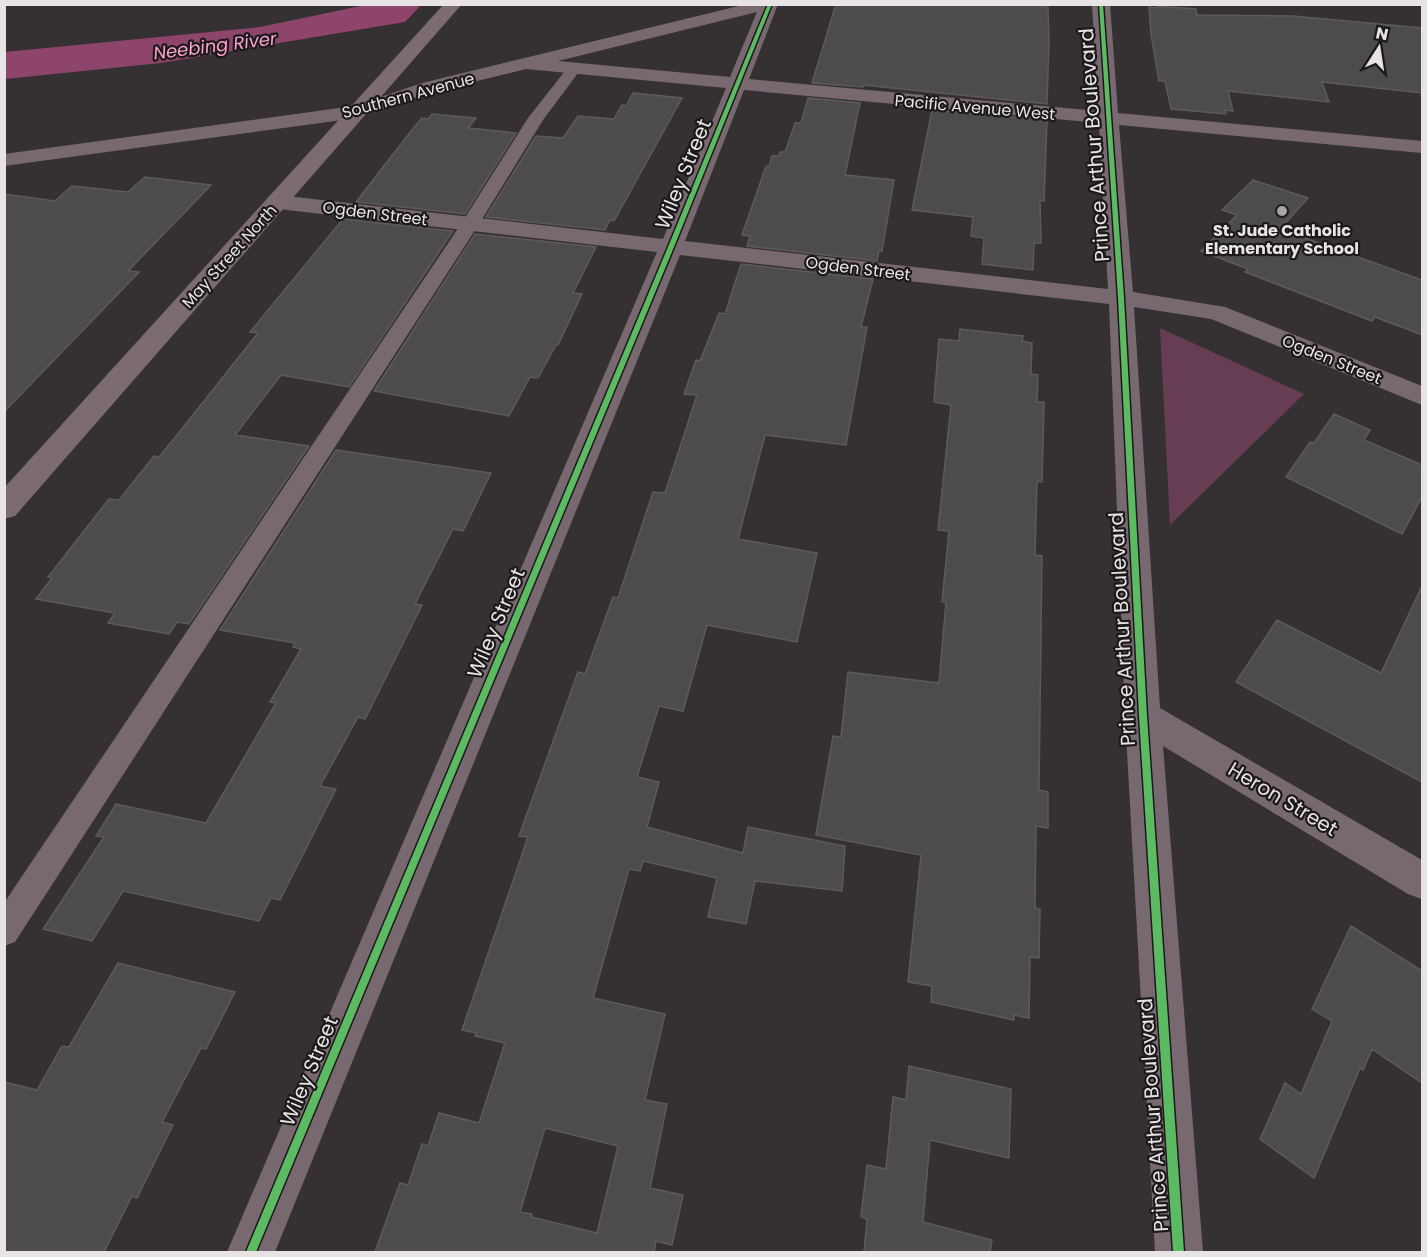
<svg xmlns="http://www.w3.org/2000/svg" width="1427" height="1257" viewBox="0 0 1427 1257" font-family="Poppins,sans-serif">
<style>
.green{fill:#673d53}
.water{fill:#8d456c}
.building{fill:#4e4b4d;stroke:#5d5a5b;stroke-width:1.5;fill-rule:evenodd}
.lines{fill:none;stroke-linecap:round;stroke-linejoin:round}
.service{fill:#786870;fill-rule:evenodd}
.minor{fill:#786870;fill-rule:evenodd}
.secondary{fill:#7c6b73;fill-rule:evenodd}
.cycleway-casing{stroke:#1c191a;stroke-width:3}
.cycleway{fill:#5cba63;fill-rule:evenodd}
.poi-dot{fill:#a9a5a7;stroke:#1c191a;stroke-width:2}
.labels{text-anchor:middle;stroke-width:4.5;stroke-linejoin:round;paint-order:stroke}
.far-street-label{font-size:16px;fill:#e8e3e5;stroke:#1c191a}
.far-poi-label{font-size:16px;font-weight:bold;fill:#e8e3e5;stroke:#1c191a}
.far-water-label{font-size:18px;font-style:italic;fill:#fba2ce;stroke:#1c191a}
.street-label{font-size:20px;fill:#e8e3e5;stroke:#1c191a}
</style>
<rect width="100%" height="100%" fill="#353133"/>
<!-- green -->
<path class="green" d="M1160,328L1304,394L1170,525Z"/>
<!-- water -->
<path class="water" d="M370,4L421,5L405,22L161,63L5,79V52L260,27Z"/>
<!-- building -->
<path class="building" d="M836,4H1043V7H1048L1049,43L1047,104L863,85V87L812,83Z
M1157,6L1196,9L1197,15L1293,16L1422,28V93L1322,82L1329,102L1228,91L1233,111L1225,110L1226,114L1171,109L1165,81H1159L1151,34L1149,7L1157,8Z
M633,93L682,98L614,221L610,220L605,230L486,217L536,136L563,138L578,116L614,119L622,105L626,106Z
M808,98L860,103L845,175L894,180L882,251H879L877,261L747,246L750,236L742,235L766,166H769L772,156H779L780,152H785L795,123H801Z
M932,110L1047,120L1044,201L1040,200L1041,243H1034L1033,270L982,264L984,238L971,236L973,217L912,210Z
M432,114L476,118L468,128L516,133L465,214L356,202L415,126L422,118L428,119Z
M145,177L211,185L128,271L139,272L4,412V194L55,201L72,186L128,192Z
M1253,180L1308,198L1280,229L1422,280V335L1375,317L1372,321L1245,272L1248,269L1201,251L1237,215L1222,210Z
M343,219L453,231L349,387L281,375L235,435L309,446L189,624L177,622L169,634L108,623L115,613L36,599L52,578L48,577L109,499L119,500L154,456L159,457L181,430L258,333L250,332Z
M475,234L596,247L573,293L582,294L558,345H556L538,378L530,377L509,416L374,391Z
M741,264L873,279L861,327H867L846,445L765,435L738,539L817,553L797,642L707,625L683,711L659,706L637,777L659,782L647,827L743,853L748,827L845,846L842,891L755,881L746,924L708,917L717,878L643,861L640,871L629,869L593,998L665,1014L645,1100L667,1104L650,1188L683,1195L672,1245L656,1241L654,1252H375L400,1183L408,1185L422,1144L428,1146L439,1113L479,1123L505,1043L475,1036L476,1033L462,1030L528,837L519,836L578,672L585,674L613,597L618,598L653,492L665,493L697,395L684,394L696,360L700,361L719,313L725,314ZM545,1128L618,1146L597,1233L531,1217L532,1214L520,1212Z
M960,329L1023,336L1022,341L1032,343L1031,374L1038,375L1037,402H1044L1042,482L1037,481L1035,555L1042,556L1039,790L1048,792V828L1036,826L1035,908L1040,909L1039,958L1030,957L1029,1018L1014,1015V1020L931,1002L932,986L908,982L921,855L816,835L833,736L841,737L848,672L939,683L946,602H942L949,531L938,530L951,405L934,402L939,339L959,341Z
M1334,414L1370,430L1364,440L1422,465V497L1402,534L1286,477L1310,442L1314,443Z
M336,450L491,473L463,531L453,529L415,604L422,605L365,719L358,717L320,786L336,789L280,900L271,898L259,921L123,891L92,941L43,929L104,837L96,836L116,804L206,823L276,703L270,702L301,649L293,647L295,643L220,630Z
M1422,586V782L1236,682L1277,620L1381,673Z
M1351,926L1422,971V1083L1372,1049L1363,1070L1360,1068L1314,1178L1260,1139L1285,1083L1301,1094L1332,1021L1312,1009Z
M118,963L235,992L206,1049L201,1048L162,1122L173,1125L137,1198L132,1196L104,1252H4V1082L37,1090L62,1046L69,1047Z
M909,1066L1011,1089L1009,1158L930,1140L923,1222L992,1240L990,1252H864L867,1219L861,1217L867,1165L886,1169L893,1097L906,1100Z"/>
<g class="lines">
<!-- service -->
<path class="service" d="M574,65L581,69L543,120L479,224L15,942L4,946V903L461,224L528,118L569,66Z"/>
<!-- minor -->
<path class="minor" d="M747,4H778L749,79L1098,111L1092,4H1110L1118,113L1422,141V153L1119,125L1133,292L1225,307L1422,386V405L1211,319L1134,307L1160,708L1422,860V899L1408,894L1163,746L1203,1252H1155L1125,716L1109,304L680,255L275,1252H227L657,252L278,209L270,207L267,202L270,197L278,195L663,239L726,88L526,69L436,91L357,118L4,166V154L354,106L422,83ZM757,12L730,77L558,61ZM744,90L1099,123L1108,289L685,241Z"/>
<!-- secondary -->
<path class="secondary" d="M444,4H462L15,516L4,519V488Z"/>
<!-- cycleway casing -->
<g class="cycleway-casing">
<path id="cycleway" d="M768,4H772L674,247L256,1252H246L668,247Z
M1099,4H1103L1124,298L1147,716L1184,1252H1173L1139,716L1118,298Z"/>
</g>
<!-- cycleway -->
<use href="#cycleway" class="cycleway"/>
</g>
<!-- markers -->
<circle class="poi-dot" cx="1282" cy="211" r="6"/>
<g class="labels">
<!-- far-street labels -->
<g class="far-street-label">
<text transform="translate(408 95) rotate(-15)" y="6">Southern Avenue</text>
<text transform="translate(975 107) rotate(5)" y="6">Pacific Avenue West</text>
<text transform="translate(375 213) rotate(7)" y="6">Ogden Street</text>
<text transform="translate(229 256) rotate(-48)" y="6">May Street North</text>
<text transform="translate(858 268) rotate(7)" y="6">Ogden Street</text>
<text transform="translate(1332 359) rotate(22)" y="6">Ogden Street</text>
</g>
<!-- far-poi labels -->
<g class="far-poi-label">
<text x="1282" y="236">St. Jude Catholic<tspan x="1282" dy="18">Elementary School</tspan></text>
</g>
<!-- far-water labels -->
<g class="far-water-label">
<text transform="translate(215 46) rotate(-7)" y="6">Neebing River</text>
</g>
<!-- street labels -->
<g class="street-label">
<text transform="translate(1094 145) rotate(-94)" y="7">Prince Arthur Boulevard</text>
<text transform="translate(683 174) rotate(-68)" y="7">Wiley Street</text>
<text transform="translate(496 623) rotate(-67)" y="7">Wiley Street</text>
<text transform="translate(1122 629) rotate(-93)" y="7">Prince Arthur Boulevard</text>
<text transform="translate(1283 799) rotate(31)" y="7">Heron Street</text>
<text transform="translate(309 1071) rotate(-67)" y="7">Wiley Street</text>
<text transform="translate(1153 1115) rotate(-94)" y="7">Prince Arthur Boulevard</text>
</g>
</g>
<!-- border -->
<rect width="1427" height="1257" fill="none" stroke="#e8e3e5" stroke-width="12"/>
<!-- north arrow -->
<g transform="translate(1379 48) rotate(12)" stroke="#1c191a" stroke-width="4.5" paint-order="stroke">
<path d="M0-4.5L10 22L0 15L-10 22Z" fill="#e8e3e5"/>
<text y="-9" font-size="16" font-weight="bold" text-anchor="middle" fill="#e8e3e5">N</text>
</g>
</svg>
